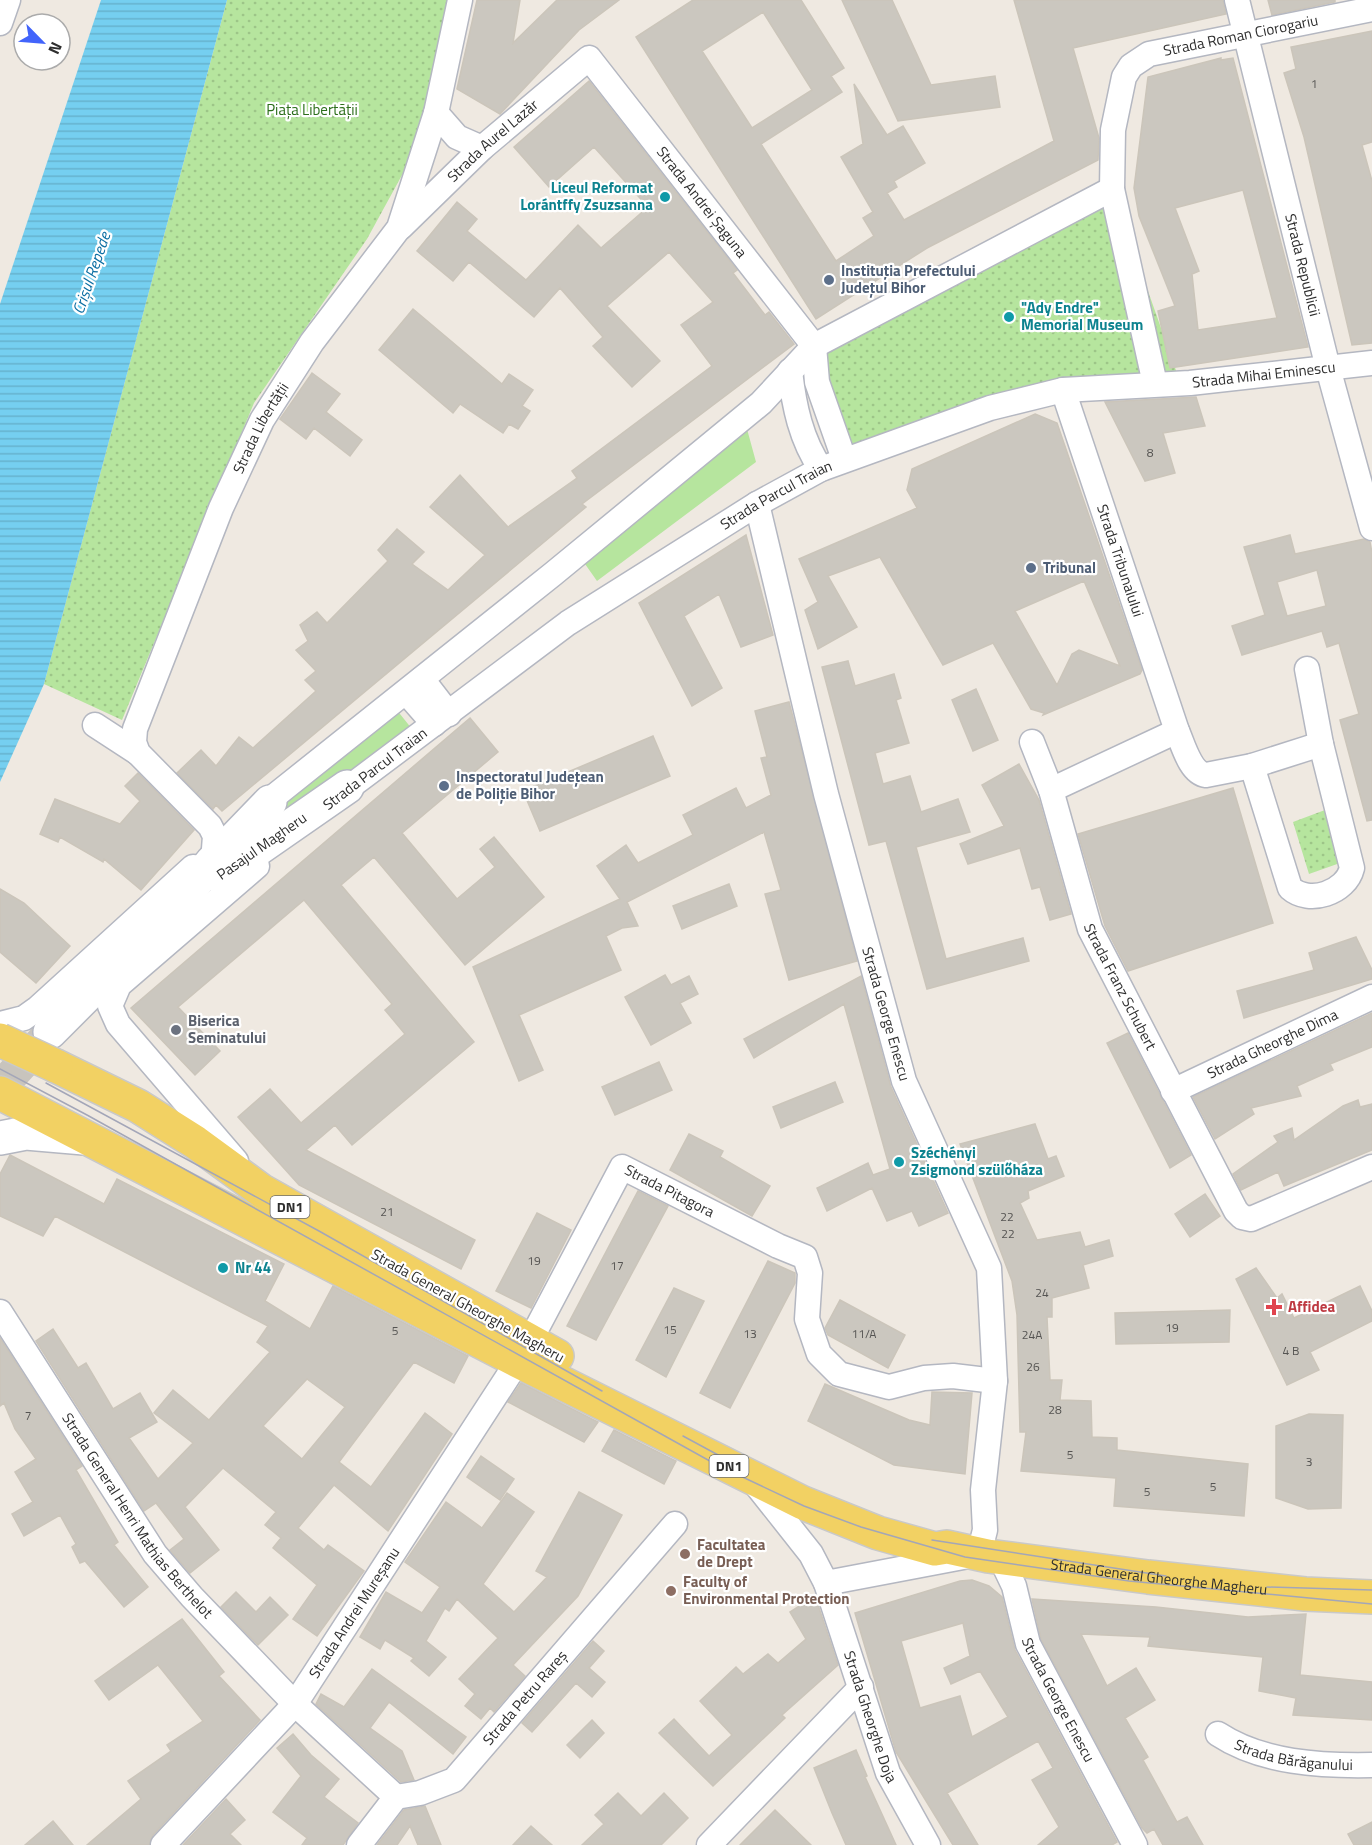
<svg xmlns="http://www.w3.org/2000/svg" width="1372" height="1845" viewBox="0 0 1372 1845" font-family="'Titillium Web',sans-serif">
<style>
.grass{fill:#b6e59e}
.park{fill:url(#park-dots)}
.water{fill:url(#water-rules)}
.building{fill:#cbc7bf;stroke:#cbc5ba;stroke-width:1.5;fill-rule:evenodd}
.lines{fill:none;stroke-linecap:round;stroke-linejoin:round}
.secondary-tunnel{stroke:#c8c4bd;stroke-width:33;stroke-dasharray:33 16;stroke-linecap:butt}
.street-casing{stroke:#b4b7c1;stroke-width:27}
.secondary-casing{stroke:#b4b7c1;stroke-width:36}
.primary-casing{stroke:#c9c9c9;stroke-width:36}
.street{stroke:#fff;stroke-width:24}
.secondary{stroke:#fff;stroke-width:33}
.primary{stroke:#f2d163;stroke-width:33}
.tram{stroke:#a3a6b8;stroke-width:1.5}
.primary-bridge-casing{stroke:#c9c9c9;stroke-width:36;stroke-linecap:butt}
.primary-bridge{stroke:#f2d163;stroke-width:33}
.culture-dot{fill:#0f9aa8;stroke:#fff;stroke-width:2}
.service-dot{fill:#5c6f8a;stroke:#fff;stroke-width:2}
.worship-dot{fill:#6b7280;stroke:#fff;stroke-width:2}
.health-dot{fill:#e0444e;stroke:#fff;stroke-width:2}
.education-dot{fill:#8d6e63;stroke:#fff;stroke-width:2}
.labels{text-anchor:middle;stroke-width:4.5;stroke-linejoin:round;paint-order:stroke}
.number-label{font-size:12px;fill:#555452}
.shield{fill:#fff;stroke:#6d6d6d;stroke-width:1.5}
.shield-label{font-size:14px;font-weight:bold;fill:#2e2e2e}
.street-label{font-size:15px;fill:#2e2e2e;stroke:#fff}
.park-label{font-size:15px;fill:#2c6e1b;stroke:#fff}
.culture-label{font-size:15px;font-weight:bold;fill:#0d838f;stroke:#fff;text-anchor:start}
.service-label{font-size:15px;font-weight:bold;fill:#4e5e75;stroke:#fff;text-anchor:start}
.worship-label{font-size:15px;font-weight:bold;fill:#5b616d;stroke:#fff;text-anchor:start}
.health-label{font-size:15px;font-weight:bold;fill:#be3a42;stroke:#fff;text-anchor:start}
.education-label{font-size:15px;font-weight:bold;fill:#785e54;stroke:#fff;text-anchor:start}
.water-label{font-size:16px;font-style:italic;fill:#0d6fa3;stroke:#fff}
</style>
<defs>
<pattern id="park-dots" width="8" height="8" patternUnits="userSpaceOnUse" patternTransform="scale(1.5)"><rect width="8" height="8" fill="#b6e59e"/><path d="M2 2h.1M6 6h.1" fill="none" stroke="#9dc588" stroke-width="1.8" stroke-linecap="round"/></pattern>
<pattern id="water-rules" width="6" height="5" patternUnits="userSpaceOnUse" patternTransform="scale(1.5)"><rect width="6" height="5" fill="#75cff0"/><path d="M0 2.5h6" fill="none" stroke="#66b2ce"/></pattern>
</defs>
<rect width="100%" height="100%" fill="#efe9e1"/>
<!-- grass -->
<path class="grass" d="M747,429L756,462L597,581L578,554Z
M392,704L412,729L243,860L261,813Z"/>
<!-- park -->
<path class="park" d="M227,0H460L436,113L367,239L254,403L122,720L44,684Z
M1112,189L1185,396L1062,390L844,459L814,346Z
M1325,810L1340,863L1309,874L1293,822Z"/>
<!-- water -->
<path class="water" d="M101,0H227L44,684L0,782V304Z"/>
<!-- building -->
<path class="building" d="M477,0H520L513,43L557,0H619L579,30L500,114L457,89Z
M693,0H801L844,68L831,76L842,92L761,144L836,261L874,236L863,218L873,212L841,157L863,144L854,84L887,135L903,126L925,163L894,181L897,187L887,193L904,220L1054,141L1014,0H1223L1226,14L1073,48L1099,138L1098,160L927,248L816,319L636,37ZM763,12L812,90L752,128L702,51Z
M842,0H892L931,85L995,76L1000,107L898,121Z
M1268,0H1335V2L1272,15Z
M1372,31V142L1362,145L1372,181V343L1352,345L1304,137L1284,73L1296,69L1291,47Z
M1221,58V60L1233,58L1308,347L1170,368L1158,311L1175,306L1139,216L1134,188L1148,77ZM1243,190L1277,318L1198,330L1192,274L1199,271L1175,208Z
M589,81L737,270L733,273L765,315L769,312L794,344L582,504L586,507L222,811L216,805L213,809L177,773L201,750L216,766L239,737L253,748L316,691L305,680L316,671L296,650L308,641L300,625L317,612L327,623L388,561L378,550L397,529L424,552L412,564L448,590L485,555L430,507L460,475L508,527L577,478L572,471L712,366L681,325L713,302L669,252L607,306L660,361L632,387L593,346L603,337L560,288L534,317L469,262L453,281L417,251L457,202L477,219L467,231L526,280L578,225L601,248L648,207L594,147L549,187L514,147Z
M413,309L502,384L509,374L533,390L522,406L530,411L518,429L509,424L503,433L460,404L453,413L379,350Z
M312,373L340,394L326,412L362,440L350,456L314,428L306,439L280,419Z
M1196,397L1205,426L1163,433L1175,473L1145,481L1105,402Z
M1035,414L1057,423L1142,670L1140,674L1043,715L1044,713L1031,709L993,643L943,665L880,557L828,576L857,627L818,649L805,610L818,602L799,559L917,508L907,490L912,469ZM1084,581L1120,666L1079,650L1072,654L1057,685L1015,611Z
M746,535L773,635L741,647L719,594L684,616L722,688L692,706L639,603Z
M1290,535L1295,554L1364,539L1370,542L1372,553V820L1367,821L1340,720L1359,714L1339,643L1327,647L1322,631L1242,655L1232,626L1265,615L1244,547ZM1317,570L1326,606L1287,616L1277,582Z
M848,661L855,686L894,674L901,698L896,700L909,743L875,753L883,784L910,776L921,812L958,799L970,832L916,847L946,959L1023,938L1029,961L927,989L886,841L869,845L822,667Z
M976,689L998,740L973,751L952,700Z
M789,702L857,961L789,980L765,894L781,890L764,832L627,902L638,926L622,928L606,936L621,970L519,1015L543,1070L519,1081L473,967L620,899L597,866L626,845L638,863L693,835L683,815L736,788L746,808L771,795L761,758L767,757L755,711Z
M470,718L498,752L402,833L457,899L495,867L480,849L494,837L544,897L465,965L374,857L341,885L474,1042L352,1145L335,1125L306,1150L475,1240L461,1269L299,1185L238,1117L270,1089L301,1123L405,1034L385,1010L392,1004L304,900L178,1007L220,1051L195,1075L131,1008Z
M653,736L670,776L540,831L523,791Z
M1019,764L1039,800L1071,914L1050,920L1040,887L1032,889L1020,848L968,864L960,844L1004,826L982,785Z
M138,773L194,830L141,890L104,859L103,862L60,837L58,842L40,834L55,799L120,824L140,801L125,786Z
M1233,788L1273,923L1128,971L1105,926L1078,834Z
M729,884L737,906L682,929L673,906Z
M0,889L24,903L70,946L36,983L0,952Z
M1356,937L1372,970V979L1244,1018L1237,991L1314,970L1309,953Z
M665,975L671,985L689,976L698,994L680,1003L691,1023L651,1045L625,997Z
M861,976L891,1087L948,1213L919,1226L912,1211L887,1221L872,1188L827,1211L817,1188L868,1163L873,1175L890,1169L844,1004L754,1058L744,1039Z
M1372,1013V1047L1330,1064L1333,1070L1297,1086L1301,1096L1251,1108L1254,1114L1215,1139L1193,1097Z
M1128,1033L1191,1155L1170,1168L1107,1043Z
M659,1062L672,1090L615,1115L602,1087Z
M835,1082L843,1102L781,1128L773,1107Z
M1358,1100L1360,1107L1372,1104V1150L1284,1186L1278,1172L1241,1190L1233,1174L1278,1142L1274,1136L1292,1128L1294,1140L1343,1106Z
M1035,1124L1048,1159L1056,1156L1064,1176L1028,1191L1029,1198L1020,1203L1037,1240L1080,1232L1085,1247L1109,1240L1113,1256L1083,1265L1089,1288L1052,1298V1317H1047L1050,1380H1062L1060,1400L1091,1401L1092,1437L1117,1438V1450L1248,1464L1244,1516L1114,1506L1116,1478L1021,1471L1026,1432H1020L1017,1315L1012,1281L960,1144Z
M689,1134L723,1151L720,1157L770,1186L752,1216L670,1170Z
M10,1155L104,1204L117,1179L284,1264L265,1301L310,1329L333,1286L468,1356L454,1383L414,1362L339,1462L371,1487L425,1413L452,1434L388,1531L334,1485L298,1528L324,1550L328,1545L364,1571L317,1636L293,1619L317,1585L273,1548L281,1538L265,1525L276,1512L223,1468L185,1507L219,1550L190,1573L170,1550L184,1539L156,1503L144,1511L36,1341L53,1329L78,1368L86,1363L113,1409L140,1393L157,1422L129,1438L158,1479L193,1443L154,1413L173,1390L209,1420L270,1352L257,1342L268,1326L55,1216L43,1236L0,1216V1174ZM307,1379L345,1407L302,1459L263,1426Z
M638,1191L668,1206L596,1340L567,1326Z
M1205,1194L1220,1216L1190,1237L1175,1214Z
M537,1213L571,1230L531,1308L496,1291Z
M768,1261L795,1273V1283L730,1408L700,1393Z
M1256,1268L1277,1298L1282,1294L1294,1318L1360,1286L1372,1311V1321L1310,1352L1319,1370L1287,1385L1236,1279Z
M674,1288L704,1301L666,1377L636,1360Z
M840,1300L905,1335L888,1368L828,1335L825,1328Z
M1230,1310L1229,1342L1116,1344L1115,1313Z
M0,1338L82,1466L76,1470L118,1542L114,1545L148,1587L124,1607L85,1561L80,1563L72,1547L76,1544L60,1515L24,1536L12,1514L33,1502L15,1472L36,1459L15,1429L4,1403L0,1406Z
M521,1383L598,1422L584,1442L508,1402Z
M825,1384L909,1420L930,1425L932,1392L972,1393L965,1474L894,1465L808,1421Z
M1309,1414L1343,1415L1341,1508L1308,1509L1276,1498V1426Z
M614,1430L676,1461L664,1484L602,1451Z
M481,1456L514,1479L500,1500L467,1477Z
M579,1492L622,1515L578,1596L513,1665L525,1676L494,1712L490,1708L481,1719L465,1706L475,1694L459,1679L498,1638L457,1599L449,1611L445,1608L426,1641L446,1657L429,1676L411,1661L414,1658L385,1640L380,1649L360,1637L386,1592L422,1613L440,1587L405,1562L446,1502L482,1528L507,1493L534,1512L483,1584L514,1612L547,1577L536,1571Z
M972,1580L989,1586L1002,1597L1015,1650L1117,1842L1112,1845H1038L1059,1827L1032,1780L1053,1768L1038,1741L947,1793L978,1845H953L896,1752L855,1613L960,1581ZM963,1623L970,1656L944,1668L951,1684L980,1671L1008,1717L972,1737L960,1696L920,1708L901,1641Z
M236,1592L256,1612L270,1597L288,1615L258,1645L221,1607Z
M815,1596L838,1665L782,1715L785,1718L713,1786L659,1733L674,1719L709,1756L732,1735L700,1701L736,1667L743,1674L768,1654L778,1663L806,1639L790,1612Z
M1032,1599L1156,1607L1248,1617L1306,1614L1300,1675L1372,1682V1720L1293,1715L1296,1698L1259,1691L1263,1657L1148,1646L1150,1637L1081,1634L1107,1686L1136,1668L1155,1700L1125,1718L1148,1757L1143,1760L1177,1822L1187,1817L1203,1845H1163L1154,1829L1147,1833L1142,1828L1041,1639Z
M182,1619L224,1672L219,1676L260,1720L153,1835L149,1845H87L141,1799L128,1781L171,1751L167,1745L203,1721L158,1665L109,1700L95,1681Z
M593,1641L604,1651L589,1668L605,1682L592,1697L576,1683L532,1732L522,1723Z
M372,1669L466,1737L453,1754L389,1702L370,1728L402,1751L414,1780L401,1782L316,1704L321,1694L344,1707Z
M592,1720L604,1733L580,1758L567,1745Z
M293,1734L311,1755L339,1779L324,1797L358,1823L343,1845H302L307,1838L273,1812L301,1776L277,1748Z
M856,1750L867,1776L865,1777L896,1845H846L832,1813L814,1768Z
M618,1793L641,1816L664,1793L688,1818L661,1845H582L604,1824L595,1815Z
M226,1799L245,1820L230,1834L241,1845H183Z
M425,1806L441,1845H418L410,1826L397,1845H377L404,1810Z
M775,1810L811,1845H740Z
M53,1821L73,1845H25Z
M1372,1822V1845H1354L1348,1834Z
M531,1826L552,1845H513Z"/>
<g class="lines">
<!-- secondary-tunnel -->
<path class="secondary-tunnel" d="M0,1088L49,1034"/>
<!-- street casing -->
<g class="street-casing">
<g id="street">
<path id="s1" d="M1237,0L1328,368L1372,528"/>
<path d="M0,23L8,0"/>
<path d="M436,113L457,137L482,148"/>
<path id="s2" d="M401,227L482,148L589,58L814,346"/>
<path d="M814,346L817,382L844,459"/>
<path d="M790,371C794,406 801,440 821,469"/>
<path id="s3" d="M1155,384L1112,189L1113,130L1124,77L1131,66L1149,54L1372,9"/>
<path id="s4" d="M1063,390L1177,731C1183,744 1190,773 1206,775L1252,766L1321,744"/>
<path d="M422,679L449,714"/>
<path d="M406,692L434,724"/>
<path d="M95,725L138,753"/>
<path id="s5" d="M1032,742L1051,790L1090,929L1236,1211L1242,1217L1251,1219L1372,1167"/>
<path d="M1252,766L1290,888C1309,905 1346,893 1352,868L1321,744L1307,669"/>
<path d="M1051,790L1177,731"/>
<path id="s6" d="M335,798L568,623L757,504L821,469L990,408L1063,390L1190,383L1372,363"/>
<path d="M257,810L553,574L761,403L814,346L1112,189"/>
<path id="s7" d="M214,849L215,836L210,826L138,753L134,742L135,729L221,508L262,420L312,342L399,228L436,113L460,0"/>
<path d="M0,1024L24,1018L38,1008L193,867"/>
<path id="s8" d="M1173,1091L1372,997"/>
<path d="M236,1161L118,1024L110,1006L119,985L257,866"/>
<path id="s9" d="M0,1312L155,1554L192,1597L295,1704L396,1797"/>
<path id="s10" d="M530,1341L622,1167L778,1246L805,1257L810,1273L807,1319L819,1354L839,1374L889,1387L924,1378L953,1376L995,1381"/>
<path d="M754,1482L811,1554L826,1583L979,1554L985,1530L983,1490L995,1381L989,1268L904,1081L826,794L757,504"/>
<path id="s11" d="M988,1556L1003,1563L1014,1586L1028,1644L1135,1845"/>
<path id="s12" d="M826,1583L888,1773L928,1845"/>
<path id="s13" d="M1218,1734C1262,1763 1321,1766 1372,1765"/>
<path id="s14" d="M163,1845L295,1704L518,1361"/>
<path id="s15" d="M359,1845L396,1797L420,1793L454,1780L675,1524"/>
<path d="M709,1845L861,1687"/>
</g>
</g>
<!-- secondary casing -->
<g class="secondary-casing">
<g id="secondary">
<path id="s16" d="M219,876L347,787"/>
<path d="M50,1032L178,904L212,862L270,802"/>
<path d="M0,1138L26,1133L84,1138"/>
</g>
</g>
<!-- primary casing -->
<g class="primary-casing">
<g id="primary">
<path d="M56,1066L138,1106L195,1142L262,1191L557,1356"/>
<path id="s17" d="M0,1093L518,1361L803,1503L878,1533L935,1549L947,1547L988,1556L1148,1577L1305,1594L1372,1597"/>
</g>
</g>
<!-- street -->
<use href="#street" class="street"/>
<!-- secondary -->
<use href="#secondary" class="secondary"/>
<!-- primary -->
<use href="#primary" class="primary"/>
<!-- tram -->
<path class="tram" d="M0,1069L87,1115L717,1465L804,1506L861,1527L965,1557L1129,1581L1372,1604
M46,1083L319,1231L602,1391
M683,1436L744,1469
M932,1540L1166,1576
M1267,1587L1372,1590"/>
<!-- primary-bridge casing -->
<g class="primary-bridge-casing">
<path id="primary-bridge" d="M0,1040L56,1066"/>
</g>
<!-- primary-bridge -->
<use href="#primary-bridge" class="primary-bridge"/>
</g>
<!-- markers -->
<g class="culture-dot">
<circle cx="665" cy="197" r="6"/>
<circle cx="1009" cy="317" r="6"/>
<circle cx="899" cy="1162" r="6"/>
<circle cx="223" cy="1268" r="6"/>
</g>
<g class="service-dot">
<circle cx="829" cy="280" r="6"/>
<circle cx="1031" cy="568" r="6"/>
<circle cx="444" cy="786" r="6"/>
</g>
<circle class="worship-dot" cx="176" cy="1030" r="6"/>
<path class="health-dot" d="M1271 1298h6v6h6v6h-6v6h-6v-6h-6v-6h6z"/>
<g class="education-dot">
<circle cx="685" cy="1554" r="6"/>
<circle cx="671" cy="1591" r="6"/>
</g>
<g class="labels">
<!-- number labels -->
<g class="number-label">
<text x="1314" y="88">1</text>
<text x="1150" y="457">8</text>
<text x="387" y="1216">21</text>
<text x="1007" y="1221">22</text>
<text x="1008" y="1238">22</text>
<text x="534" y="1265">19</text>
<text x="617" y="1270">17</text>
<text x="1042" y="1297">24</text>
<text x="1172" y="1332">19</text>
<text x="670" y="1334">15</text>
<text x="395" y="1335">5</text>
<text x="750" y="1338">13</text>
<text x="864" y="1338">11/A</text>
<text x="1032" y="1339">24A</text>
<text x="1291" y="1355">4 B</text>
<text x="1033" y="1371">26</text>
<text x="1055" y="1414">28</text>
<text x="28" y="1420">7</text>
<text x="1070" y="1459">5</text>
<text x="1309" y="1466">3</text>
<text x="1213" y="1491">5</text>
<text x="1147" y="1496">5</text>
</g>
<!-- shield labels -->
<g class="shield">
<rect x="270.5" y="1196" width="39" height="22" rx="4.5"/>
<rect x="709.5" y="1455" width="39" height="22" rx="4.5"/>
</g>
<g class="shield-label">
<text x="290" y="1212">DN1</text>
<text x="729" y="1471">DN1</text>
</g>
<!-- street labels -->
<g class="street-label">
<text dy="5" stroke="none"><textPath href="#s3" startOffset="441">Strada Roman Ciorogariu</textPath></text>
<text dy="5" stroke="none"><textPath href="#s2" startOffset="126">Strada Aurel Lazăr</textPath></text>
<text dy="5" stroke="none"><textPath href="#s2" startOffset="436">Strada Andrei Șaguna</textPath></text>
<text dy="5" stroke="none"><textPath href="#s1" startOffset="273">Strada Republicii</textPath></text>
<text dy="5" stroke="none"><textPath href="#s6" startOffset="1044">Strada Mihai Eminescu</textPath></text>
<text dy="5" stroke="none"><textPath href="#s7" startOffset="478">Strada Libertății</textPath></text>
<text dy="5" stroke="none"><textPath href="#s6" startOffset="536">Strada Parcul Traian</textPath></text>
<text dy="5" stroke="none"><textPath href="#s4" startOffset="180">Strada Tribunalului</textPath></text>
<text transform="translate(375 769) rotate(-37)" y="5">Strada Parcul Traian</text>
<text dy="5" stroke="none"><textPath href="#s16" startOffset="52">Pasajul Magheru</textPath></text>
<text dy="5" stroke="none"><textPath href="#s5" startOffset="261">Strada Franz Schubert</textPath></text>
<text transform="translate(886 1014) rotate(74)" y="5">Strada George Enescu</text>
<text dy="5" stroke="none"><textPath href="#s8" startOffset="110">Strada Gheorghe Dima</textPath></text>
<text dy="5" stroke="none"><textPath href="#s10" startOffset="250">Strada Pitagora</textPath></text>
<text transform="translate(468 1306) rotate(29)" y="5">Strada General Gheorghe Magheru</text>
<text dy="5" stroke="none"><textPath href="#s9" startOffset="246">Strada General Henri Mathias Berthelot</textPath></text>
<text dy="5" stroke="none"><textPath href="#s17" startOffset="1268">Strada General Gheorghe Magheru</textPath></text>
<text dy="5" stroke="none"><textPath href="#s14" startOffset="302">Strada Andrei Mureșanu</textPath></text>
<text dy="5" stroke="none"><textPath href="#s15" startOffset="230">Strada Petru Rareș</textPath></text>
<text dy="5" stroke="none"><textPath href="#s11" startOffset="165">Strada George Enescu</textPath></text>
<text dy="5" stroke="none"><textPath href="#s12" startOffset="141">Strada Gheorghe Doja</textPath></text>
<text dy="5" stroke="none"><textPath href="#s13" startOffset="80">Strada Bărăganului</textPath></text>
</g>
<!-- park labels -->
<g class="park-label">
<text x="312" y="115">Piața Libertății</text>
</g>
<!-- culture labels -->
<g class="culture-label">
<text x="653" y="193" text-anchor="end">Liceul Reformat<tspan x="653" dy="17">Lorántffy Zsuzsanna</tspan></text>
<text x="1021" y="313">"Ady Endre"<tspan x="1021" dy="17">Memorial Museum</tspan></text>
<text x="911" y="1158">Széchényi<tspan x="911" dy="17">Zsigmond szülőháza</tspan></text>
<text x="235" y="1273">Nr 44</text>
</g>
<!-- service labels -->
<g class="service-label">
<text x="841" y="276">Instituția Prefectului<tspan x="841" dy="17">Județul Bihor</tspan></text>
<text x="1043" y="573">Tribunal</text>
<text x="456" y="782">Inspectoratul Județean<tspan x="456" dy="17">de Poliție Bihor</tspan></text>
</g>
<!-- worship labels -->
<g class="worship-label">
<text x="188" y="1026">Biserica<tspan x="188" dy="17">Seminatului</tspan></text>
</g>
<!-- health labels -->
<g class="health-label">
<text x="1288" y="1312">Affidea</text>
</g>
<!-- education labels -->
<g class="education-label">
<text x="697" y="1550">Facultatea<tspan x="697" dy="17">de Drept</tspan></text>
<text x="683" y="1587">Faculty of<tspan x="683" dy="17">Environmental Protection</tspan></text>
</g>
<!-- water labels -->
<g class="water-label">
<text transform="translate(91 273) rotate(-71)" y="6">Crișul Repede</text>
</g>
</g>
<!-- north arrow -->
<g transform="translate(42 42) rotate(115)"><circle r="28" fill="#ffffff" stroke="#ababab" stroke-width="1.5"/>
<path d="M0-4.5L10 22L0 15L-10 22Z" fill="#4264fb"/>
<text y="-9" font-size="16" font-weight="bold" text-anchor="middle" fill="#2e2e2e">N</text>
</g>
</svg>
